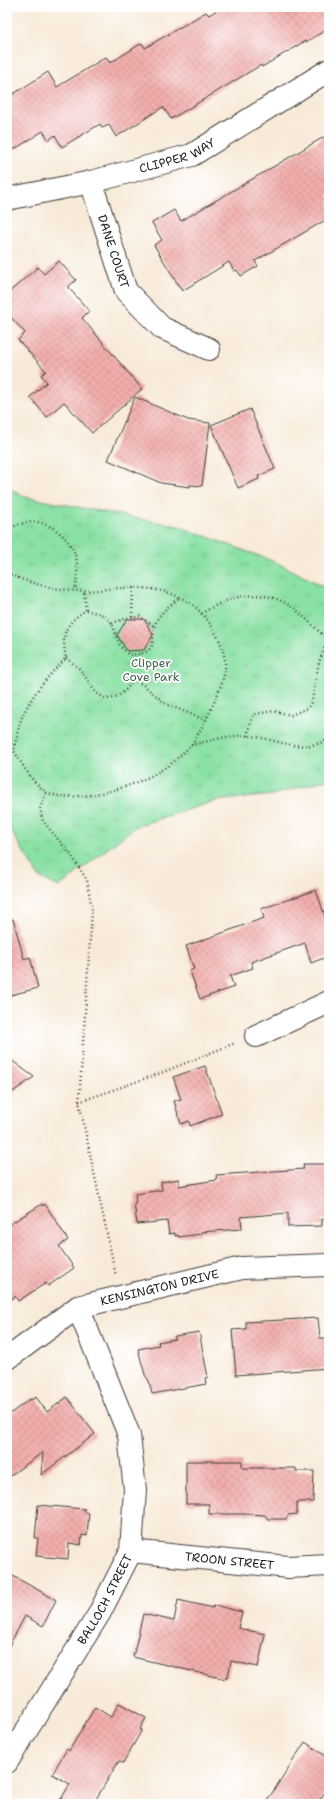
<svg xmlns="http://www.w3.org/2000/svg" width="336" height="1811" viewBox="0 0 336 1811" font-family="'Shantell Sans',sans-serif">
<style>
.grass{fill:url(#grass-tufts);stroke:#537e60}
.building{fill:url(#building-cross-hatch)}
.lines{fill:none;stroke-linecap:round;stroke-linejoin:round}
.street-casing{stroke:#3d3b38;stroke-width:24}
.path{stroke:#3d3b38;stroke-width:2.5;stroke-dasharray:1 3;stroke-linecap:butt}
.street{stroke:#fff;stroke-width:22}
.labels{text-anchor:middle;stroke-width:3.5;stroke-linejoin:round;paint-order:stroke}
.street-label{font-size:12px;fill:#1c1c1c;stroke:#fff}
.park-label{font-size:12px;fill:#42614c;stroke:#fff}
</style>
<defs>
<pattern id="grass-tufts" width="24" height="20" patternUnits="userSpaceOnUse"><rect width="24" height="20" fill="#8ae1a5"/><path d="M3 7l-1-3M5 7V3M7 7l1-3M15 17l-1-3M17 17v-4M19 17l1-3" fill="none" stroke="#76c08d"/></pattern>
<pattern id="building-cross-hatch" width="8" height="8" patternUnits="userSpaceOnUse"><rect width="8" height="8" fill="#f2aeac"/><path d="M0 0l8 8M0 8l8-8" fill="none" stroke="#cf9593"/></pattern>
</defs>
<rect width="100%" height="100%" fill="#fff"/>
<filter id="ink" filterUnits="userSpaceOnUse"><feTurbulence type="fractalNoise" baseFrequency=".025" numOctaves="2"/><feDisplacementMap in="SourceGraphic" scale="8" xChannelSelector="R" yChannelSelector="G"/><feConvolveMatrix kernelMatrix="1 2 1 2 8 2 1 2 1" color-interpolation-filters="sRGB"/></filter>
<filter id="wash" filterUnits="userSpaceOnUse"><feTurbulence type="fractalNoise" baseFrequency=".012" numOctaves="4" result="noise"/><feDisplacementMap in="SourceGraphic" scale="16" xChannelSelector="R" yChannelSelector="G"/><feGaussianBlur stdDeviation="0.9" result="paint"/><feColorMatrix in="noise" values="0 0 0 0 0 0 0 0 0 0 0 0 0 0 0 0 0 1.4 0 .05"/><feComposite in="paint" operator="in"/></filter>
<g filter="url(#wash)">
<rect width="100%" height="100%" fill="#f8ead8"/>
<!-- grass -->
<path class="grass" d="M7,487L25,497L178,526L275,562L329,589V779L272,795L215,801L136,826L59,887L39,877L7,824Z"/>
<g id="blocks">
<!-- building -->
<path class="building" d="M222,7H323L329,16V28L306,42L305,41L262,67L261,65L171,119L163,107L116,137L109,125L102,128L100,124L62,147L55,135L49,140L43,131L7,154V98L48,72L57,87L106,57L110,63L142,43L145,48L206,12L209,15Z
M329,134V218L255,261L258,266L241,276L237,270L234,271L229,262L182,291L154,245L162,240L152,223L174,210L181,221Z
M59,261L76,280L68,287L89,311L82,318L142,389L92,433L64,402L47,417L30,397L47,382L41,375L46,371L18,340L25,333L7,313V294L38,267L44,274Z
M135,397L188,420L210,423L202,486L190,485V487L161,483L108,460Z
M250,409L275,469L258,476L259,479L238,488L211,425Z
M127,619H144L153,635L144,650L127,651L117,635Z
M316,890L329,928V956L311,963L305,943L251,962L253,968L230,976L234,987L200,999L190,971L194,969L186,946L264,918L261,909Z
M13,919L24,959L30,957L38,988L7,996V920Z
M7,1057L34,1077L7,1096Z
M205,1066L222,1114L190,1126L189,1121L181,1124L174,1101L181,1099L173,1077Z
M303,1164H329V1219H322V1226L288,1227V1213L241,1217L242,1229L201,1232V1234L178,1237V1235L175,1236V1233L169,1234L167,1221L137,1224L134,1203H136L135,1194L162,1190L161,1182L179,1179V1186L217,1180L216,1175L304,1169Z
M42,1204L43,1206L45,1204L68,1240L59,1246L74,1268L48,1286L46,1283L18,1301L15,1296L7,1302V1226Z
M318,1318L320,1338H329V1368L236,1375L232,1330L246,1329V1322Z
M199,1332L208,1377L205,1378L206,1384L152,1394L149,1381L145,1375L138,1349L159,1345L158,1342L175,1339V1336Z
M36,1397L47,1412L67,1397L95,1434L41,1475L43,1452L7,1478V1416L30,1399L31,1400Z
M186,1461H242V1468H296V1471H314L313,1502H297V1514L288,1515L286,1519H268L265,1515L246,1514H209V1504H186Z
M38,1505L85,1509L84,1512L89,1513L87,1536L82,1535L81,1545L69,1543L68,1559L36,1556L38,1538H35Z
M13,1576L56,1600L43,1626L25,1616L7,1650V1587Z
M178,1600L213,1608L214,1605L242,1612L238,1628L265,1634L258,1667L231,1661L228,1677L226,1676L225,1679L133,1657L143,1614L174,1621Z
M119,1703L146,1718L140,1729L142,1730L123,1763L119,1761L93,1804H58L70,1784L52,1774L67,1749L69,1751L95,1707L111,1717Z
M305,1742L329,1758V1786L317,1804H265Z"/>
</g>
</g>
<g filter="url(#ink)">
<use href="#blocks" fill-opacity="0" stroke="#3d3b38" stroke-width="1"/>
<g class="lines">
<!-- street casing -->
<g class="street-casing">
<g id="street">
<path id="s1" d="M91,182L126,291L162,328L209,349"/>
<path id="s2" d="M7,199L91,182L192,155L329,70"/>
<path d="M256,1036L329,1002"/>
<path id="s3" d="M7,1359L78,1307L242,1268L329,1265"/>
<path id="s4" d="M131,1551L288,1567L329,1565"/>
<path id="s5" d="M7,1762L99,1614L131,1551L135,1490L129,1435L78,1307"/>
</g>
</g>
<!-- path -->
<path class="path" d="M7,529C17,525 26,521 37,522C44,523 52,527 57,531C78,547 80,565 75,590
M7,573C32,585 61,591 89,591C100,590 111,588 122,588C167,586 201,598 220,642C223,650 226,659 225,668C225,684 201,732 191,745C184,752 174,762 166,767C144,782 116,791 90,795C80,797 54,798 46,792C32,783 23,765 14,751C16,740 18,726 23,715C33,693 49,675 66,658C61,633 65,624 86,610L84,591
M86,610L103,615L112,623L120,646L129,655C161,653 149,642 156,622C160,612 173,603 180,597
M201,614C236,591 273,586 304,617C313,625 320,633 329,640
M132,617L133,588
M112,623L127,618L139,616L155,627
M66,658L80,669L96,693L107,699C120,697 126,691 133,680L142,684L166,704L205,720
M247,736L252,718L255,714L274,711L291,715L308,708L312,700L319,662L328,639
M7,740L15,745
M191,745C210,741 231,734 251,736C281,740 300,754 329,739
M46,793L40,809L43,821L71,855L87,880L92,910L79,1102L116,1276
M79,1102L161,1073L235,1043"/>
<!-- street -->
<use href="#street" class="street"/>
</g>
</g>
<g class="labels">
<!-- street labels -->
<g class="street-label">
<text dy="4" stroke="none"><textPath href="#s2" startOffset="176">CLIPPER WAY</textPath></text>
<text dy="4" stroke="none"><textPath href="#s1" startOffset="73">DANE COURT</textPath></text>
<text dy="4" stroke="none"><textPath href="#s3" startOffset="172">KENSINGTON DRIVE</textPath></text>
<text dy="4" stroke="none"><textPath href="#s4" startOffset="99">TROON STREET</textPath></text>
<text dy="4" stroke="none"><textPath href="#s5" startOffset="190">BALLOCH STREET</textPath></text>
</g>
<!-- park labels -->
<g class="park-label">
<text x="151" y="667">Clipper<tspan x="151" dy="14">Cove Park</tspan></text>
</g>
</g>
<!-- margin -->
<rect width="336" height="1811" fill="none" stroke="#fff" stroke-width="24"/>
</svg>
